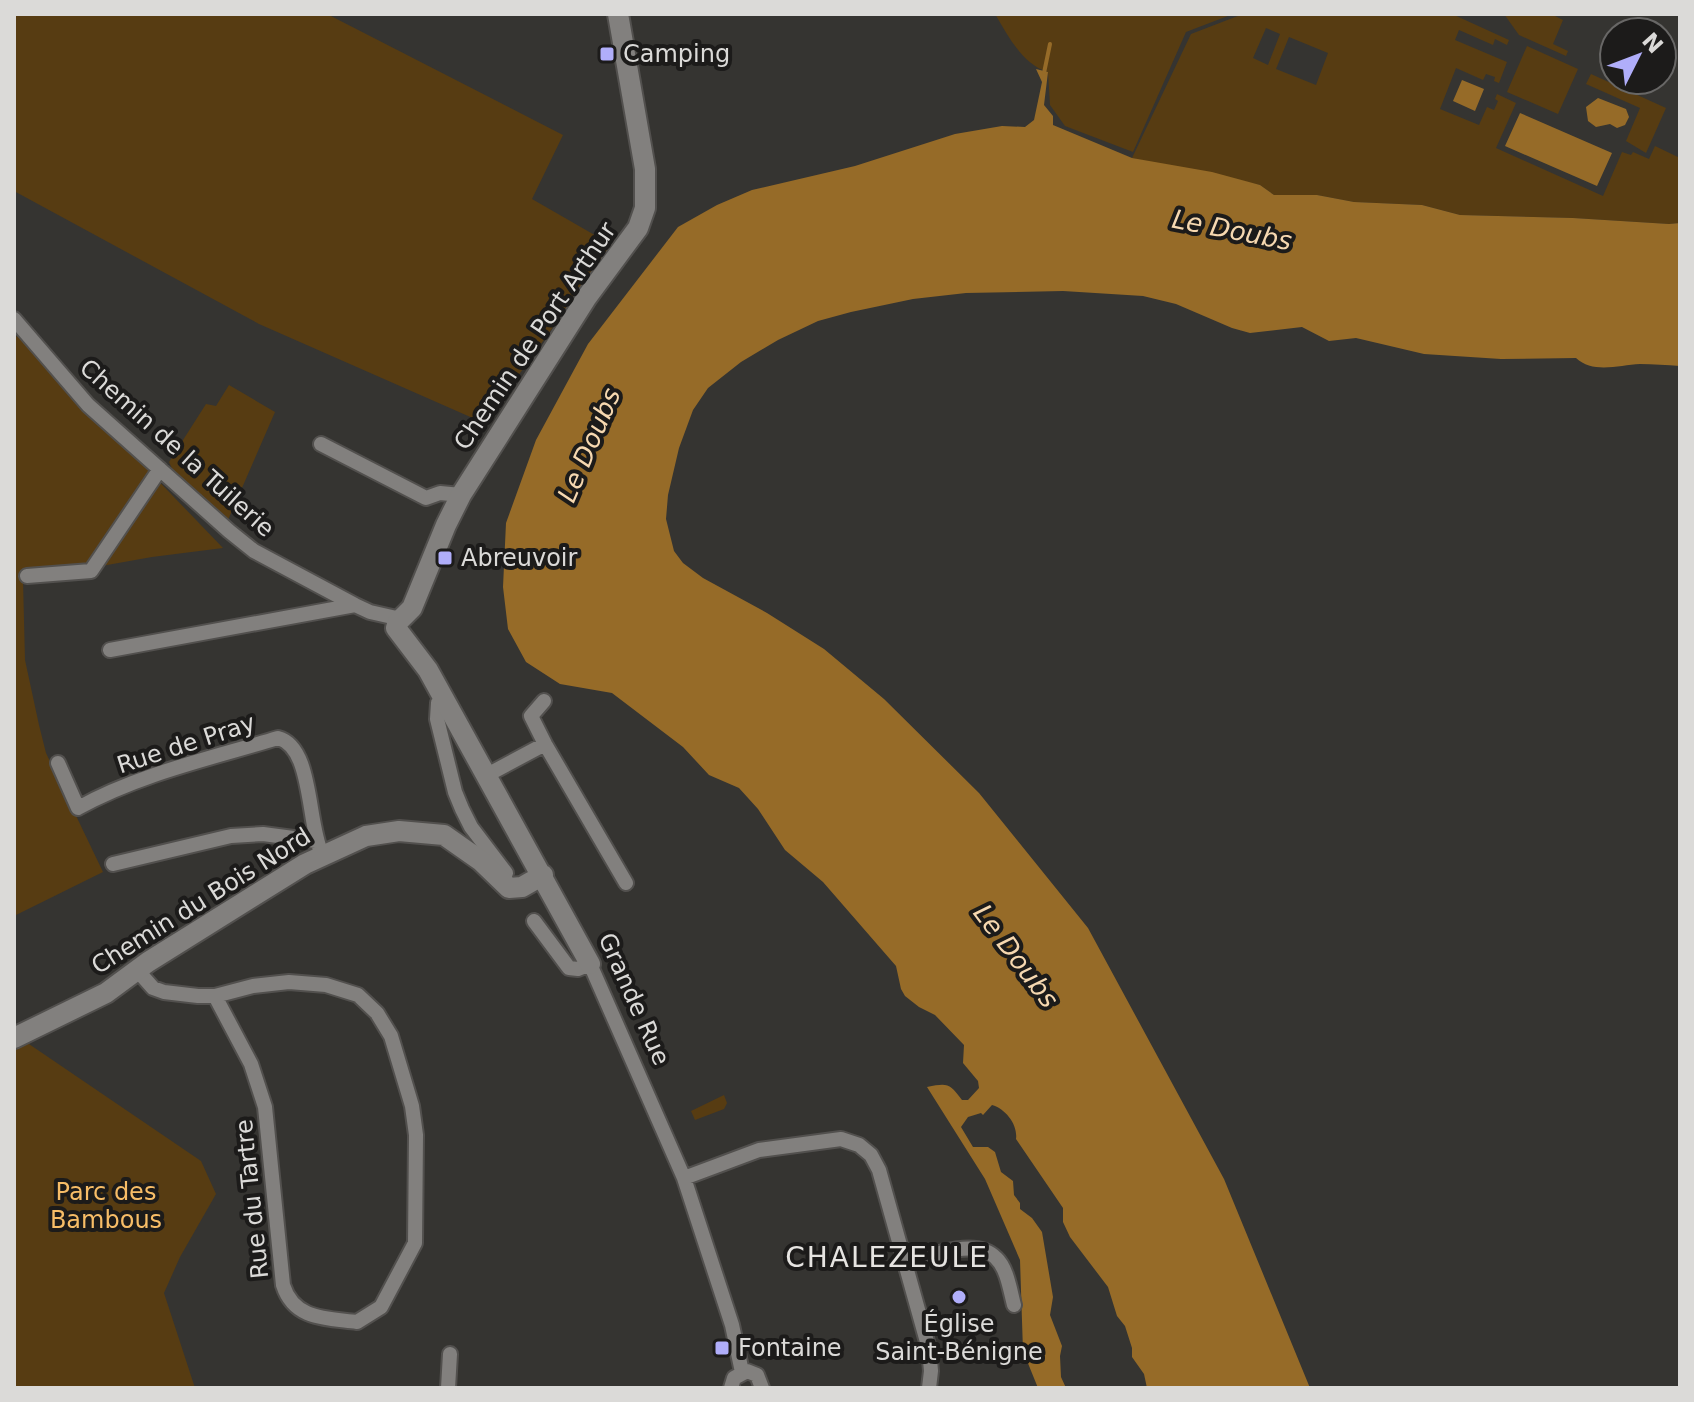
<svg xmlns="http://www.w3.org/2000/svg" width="1694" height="1402" viewBox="0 0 1694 1402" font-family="'DejaVu Sans',sans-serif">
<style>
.green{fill:#573c12;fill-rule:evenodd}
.water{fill:#966b28}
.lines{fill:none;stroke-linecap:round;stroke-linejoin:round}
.stream{stroke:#966b28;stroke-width:4}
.street-casing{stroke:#52504e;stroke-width:18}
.secondary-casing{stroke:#52504e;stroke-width:24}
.street{stroke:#82807e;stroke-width:14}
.secondary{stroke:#82807e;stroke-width:20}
.poi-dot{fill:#b0aefa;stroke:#1c1b1a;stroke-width:3}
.labels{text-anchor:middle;stroke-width:8;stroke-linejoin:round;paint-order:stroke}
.poi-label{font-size:24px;fill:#dbdad8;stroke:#1c1b1a;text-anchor:start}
.street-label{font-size:24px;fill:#dbdad8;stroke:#1c1b1a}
.park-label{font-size:24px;fill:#f7bd67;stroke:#1c1b1a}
.water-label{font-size:26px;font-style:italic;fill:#f6d8b0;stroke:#1c1b1a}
.quarter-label{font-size:28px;letter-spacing:2px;fill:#e6e4e1;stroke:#1c1b1a}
</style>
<rect width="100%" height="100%" fill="#353431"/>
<!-- green -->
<path class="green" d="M14,14H327L563,135L532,199L612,245L484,423L259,324L14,191Z
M995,14H1233L1186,32L1133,152L1065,126L1050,105L1048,72C1023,65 1008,36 995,14Z
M1243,14H1452L1509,40L1507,45L1495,39L1493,45L1459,30L1455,40L1507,62L1499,83L1494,81L1495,77L1486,74L1483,80L1456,68L1440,109L1479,125L1487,107L1494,110L1498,101L1495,99L1497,94L1516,103L1496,148L1603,196L1622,152L1631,155L1633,152L1649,159L1655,146L1680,158V223L1669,224L1573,218L1460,215L1422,205L1354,202L1317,195H1274L1260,185L1132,158L1191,34ZM1266,28L1280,34L1268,65L1253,58ZM1289,37L1328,53L1316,85L1276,69Z
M1504,14H1551L1563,20L1553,44L1568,51L1566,56L1519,35Z
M1527,46L1578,69L1558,114L1507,92Z
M1591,74L1666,108L1646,153L1626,141L1640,108L1586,84Z
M19,336L223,548L152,557L23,580L25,660L39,725L46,753L103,872L14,916V337Z
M229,385L275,412L228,520L173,471L169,462L206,404L216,406Z
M26,1042L201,1161L216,1194L180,1257L164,1293L195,1388H14V1049Z
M724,1095L727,1103L724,1109L695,1120L691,1111Z"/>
<!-- water -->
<path class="water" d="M1036,69L1048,72L1044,105L1053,116V125L1132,158L1212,172L1260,185L1274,195H1317L1354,202L1422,205L1460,215L1573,218L1669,224L1680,223V366C1667,365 1653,364 1640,364C1619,365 1593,374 1576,358L1501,359L1424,354L1356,338L1329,341L1302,327L1250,333L1232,328L1176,304L1143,296L1063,291L966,293L913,299L851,312L818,321L778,340L741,362L708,388L693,410L679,448L668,495L666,519L674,551L683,563L703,578L767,613L824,649L884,699L979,793L1088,928L1224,1179L1310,1388H1147L1144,1374L1132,1357V1348L1125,1326L1117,1316L1108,1287L1070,1237L1063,1222V1208L1016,1139C1018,1125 1006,1109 992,1105L983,1115L981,1113L968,1117L961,1127L973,1147H988L995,1152L1001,1172L1013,1181L1014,1195L1020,1203V1209L1032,1218L1042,1232L1053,1297L1050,1315L1062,1346L1060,1356L1061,1377L1066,1388H1038L1023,1351L1020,1260L985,1179L927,1087C948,1083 949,1083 962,1100H968L979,1088L978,1081L963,1063L964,1045L935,1015L919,1007L905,996L901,989L896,966L823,882L785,850L758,809L739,788L709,775L683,747L612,693L560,684L526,662L508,629L503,587L506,523L536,440L588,344L678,227L717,205L752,190L855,166L955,134L1002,126L1025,127L1034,120L1042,82Z
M1462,80L1484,89L1475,111L1453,101Z
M1598,98L1626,109L1629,117L1625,125L1617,128L1610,124L1596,127L1588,121L1586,107Z
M1520,113L1612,153L1597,186L1505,146Z"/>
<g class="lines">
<!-- stream -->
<path class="stream" d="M1044,73L1050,44"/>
<!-- street casing -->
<g class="street-casing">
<path id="street" d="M14,319L88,405L229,531L254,551L355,605L370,612L401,619
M321,444L426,498L440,493L461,495
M27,576L91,571L160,469
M110,650L355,605
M444,699L438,703L437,719L455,792L462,809L471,827L506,873
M544,701L531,716L545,744
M58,763L78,808C139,774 212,758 278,738C313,747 307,823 322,854
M487,775L545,744L626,883
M113,864L231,836L263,834L316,841
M534,921L569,968L578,969L590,964L684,1178L732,1325L742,1372
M137,970L153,988L164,992L198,996H215L253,986L289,982L326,985L358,995L377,1013L391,1036L412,1106L416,1135L415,1243L381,1307L357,1322C326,1318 294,1320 283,1285L265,1107L251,1064L215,996
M684,1178L759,1150L841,1139L859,1145L871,1155L879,1170L929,1349L931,1371L929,1388
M905,1264C929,1256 976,1237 996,1258C1007,1268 1010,1290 1014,1305
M448,1388L450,1354
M731,1388L734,1378L747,1371L757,1375L762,1388"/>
</g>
<!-- secondary casing -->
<g class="secondary-casing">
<path id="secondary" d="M590,964L428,670L396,628L398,622L412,608L446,525L461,495L587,297L638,228L645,208V169L618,14
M14,1038L106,993L148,962L305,864L366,836L399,831L444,835L481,861L509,888L522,887L543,875"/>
</g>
<!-- street -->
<use href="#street" class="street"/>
<!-- secondary -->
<use href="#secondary" class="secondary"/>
</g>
<!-- markers -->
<g class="poi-dot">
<rect x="599" y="46" width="16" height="16" rx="4"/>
<rect x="437" y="550" width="16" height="16" rx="4"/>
<circle cx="959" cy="1297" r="8"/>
<rect x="714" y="1340" width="16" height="16" rx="4"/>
</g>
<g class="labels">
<!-- poi labels -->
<g class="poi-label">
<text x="623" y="62">Camping</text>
<text x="461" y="566">Abreuvoir</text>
<text x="959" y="1332" text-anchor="middle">Église<tspan x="959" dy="28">Saint-Bénigne</tspan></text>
<text x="738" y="1356">Fontaine</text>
</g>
<!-- street labels -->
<g class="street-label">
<text transform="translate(535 336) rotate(-56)" y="8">Chemin de Port Arthur</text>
<text transform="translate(177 448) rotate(42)" y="8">Chemin de la Tuilerie</text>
<text transform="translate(186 744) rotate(-18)" y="8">Rue de Pray</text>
<text transform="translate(201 901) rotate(-32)" y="8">Chemin du Bois Nord</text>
<text transform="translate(634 999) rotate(66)" y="8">Grande Rue</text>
<text transform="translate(252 1199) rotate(-96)" y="8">Rue du Tartre</text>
</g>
<!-- park labels -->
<g class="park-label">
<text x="106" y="1200">Parc des<tspan x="106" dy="28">Bambous</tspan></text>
</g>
<!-- water labels -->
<g class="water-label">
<text transform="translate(1232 230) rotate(11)" y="9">Le Doubs</text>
<text transform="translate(589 445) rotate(-67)" y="9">Le Doubs</text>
<text transform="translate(1016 956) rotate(53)" y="9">Le Doubs</text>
</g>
<!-- quarter labels -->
<g class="quarter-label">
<text x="887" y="1267">CHALEZEULE</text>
</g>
</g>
<!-- border -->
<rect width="1694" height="1402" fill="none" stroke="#dbdad8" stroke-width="32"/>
<!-- north arrow -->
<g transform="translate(1638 56) rotate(48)"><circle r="38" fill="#1c1b1a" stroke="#686766" stroke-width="2"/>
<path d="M0-6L14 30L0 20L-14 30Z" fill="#b0aefa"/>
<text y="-12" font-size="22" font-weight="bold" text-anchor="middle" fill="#dbdad8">N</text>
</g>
</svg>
